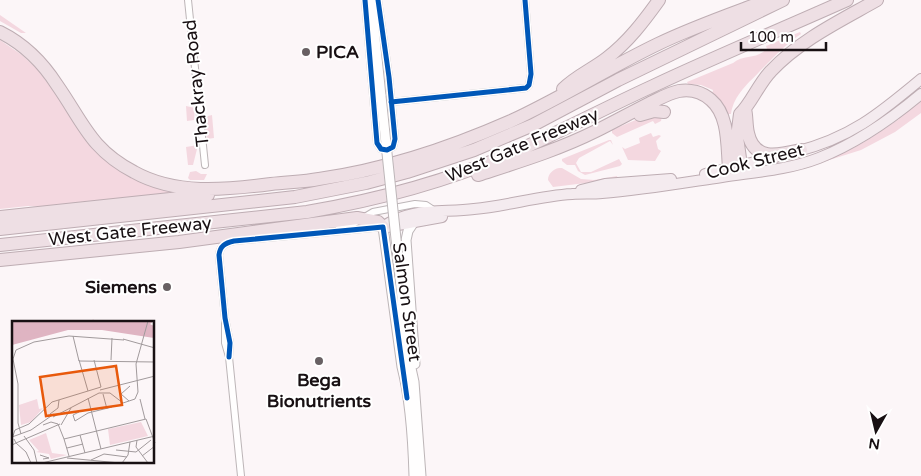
<svg xmlns="http://www.w3.org/2000/svg" width="921" height="476" viewBox="0 0 921 476" font-family="'Varela Round',sans-serif">
<style>
.green{fill:#f4d8e0}
.lines{fill:none;stroke-linecap:round;stroke-linejoin:round}
.minor-casing{stroke:#bdb6b8;stroke-width:8}
.tertiary-casing{stroke:#bdb6b8;stroke-width:11}
.primary-casing{stroke:#beadb3;stroke-width:12}
.motorway-casing{stroke:#beadb3;stroke-width:14}
.minor{stroke:#fffefe;stroke-width:6}
.tertiary{stroke:#fffefe;stroke-width:9}
.primary{stroke:#f4ebef;stroke-width:10}
.motorway{stroke:#eedfe4;stroke-width:12}
.tertiary-bridge-casing{stroke:#bdb6b8;stroke-width:11;stroke-linecap:butt}
.tertiary-bridge{stroke:#fffefe;stroke-width:9}
.cycleway-casing{stroke:#fff;stroke-width:8}
.cycleway{stroke:#0057b8;stroke-width:5}
.poi-dot{fill:#686063;stroke:#fff;stroke-width:2}
.labels{text-anchor:middle;stroke-width:4;stroke-linejoin:round;paint-order:stroke}
.poi-label{font-size:18px;font-weight:bold;fill:#181013;stroke:#fff;text-anchor:start}
.street-label{font-size:18px;fill:#181013;stroke:#fff}
.inset-river{fill:none;stroke:#dfb4c2;stroke-width:2.5}
.inset-road{fill:none;stroke:#a19a9c;stroke-width:1}
.view{fill:#e8590c;fill-opacity:0.15;stroke:#e8590c;stroke-width:2.5}
.inset-edge{fill:none;stroke:#181013;stroke-width:2.5}
</style>
<rect width="100%" height="100%" fill="#fcf6f8"/>
<!-- green -->
<path class="green" d="M0,15L26,33H21L0,21Z
M800,32L801,34C786,44 775,56 762,69C749,83 734,94 731,114H727L712,94L713,90L701,85L688,84L687,82L733,63C744,54 755,60 767,49L766,46Z
M0,40L22,55L38,70L54,92L85,139L103,158L180,194L44,207L28,206L0,209Z
M921,97V113L895,132L861,150L804,168L774,173L760,178C784,165 816,163 842,153C862,145 881,131 899,119L898,117Z
M186,106L195,108L194,120L187,121Z
M652,113L662,116L661,121L655,124L653,121L617,137L612,133V130Z
M212,115L214,138L207,139L204,117Z
M651,133L653,137L659,135L661,136L656,141L658,149L661,151L655,161L628,160L622,147L625,149L640,143L639,138Z
M609,140H611L613,145L610,141L579,158L576,163L581,172H591L619,159L622,164L620,166L585,175L578,171L575,165H567L562,161V159Z
M198,145L193,165H188L186,147Z
M559,168H562L581,179L594,180L617,176L618,179L553,187L548,180C548,174 553,169 559,168Z
M196,171L201,174H207L204,180H190L188,178L190,172Z"/>
<g class="lines">
<!-- minor casing -->
<g class="minor-casing">
<path id="minor" d="M188,0L205,165
M365,0L377,143L381,149L387,150L393,147L395,139L389,77L378,0
M391,102L526,88L529,85L531,74L525,0
M339,228L353,224L373,212L415,204L426,205L435,211
M225,323V343L229,357L241,476
M229,357L230,343L225,318L219,255C220,246 225,243 234,241L383,227"/>
</g>
<!-- tertiary casing -->
<g class="tertiary-casing">
<path id="tertiary" d="M371,0L381,96
M414,222L408,231L406,240L415,364
M383,227L402,367C411,402 413,440 414,476
M400,277L407,350L414,382L421,476"/>
</g>
<!-- primary casing -->
<g class="primary-casing">
<path id="primary" d="M795,152C850,138 878,115 921,79
M705,174L776,157
M581,190L605,184L671,179
M383,227C408,207 444,213 474,209C507,206 539,196 572,194C582,193 592,194 602,193C642,190 682,183 722,177C755,172 788,170 819,158C857,143 890,120 921,94
M387,227L442,217"/>
</g>
<!-- motorway casing -->
<g class="motorway-casing">
<path id="motorway" d="M0,32C24,44 43,63 57,85C83,122 90,149 134,172C175,195 225,190 271,184C287,182 303,182 319,179C383,170 452,147 511,121C561,98 608,68 658,44C693,27 731,14 768,0
M563,89C576,76 593,69 607,58C628,42 644,21 659,0
M745,109C747,117 746,125 748,133C754,162 779,155 801,150
M640,115L654,111L664,112
M741,165L737,137L740,114C751,104 759,83 771,71C800,40 840,21 877,0
M478,175C518,162 558,150 596,131C614,122 632,112 650,103C659,99 669,93 679,91C690,89 702,92 711,100C729,115 727,146 729,168
M0,217L208,195
M0,229L295,197L366,183L407,172L474,150L533,125L618,80L783,0
M0,245L307,212C377,200 445,182 510,154C558,133 605,108 653,86C717,56 782,29 847,0
M0,260L179,242L357,218L378,222L383,227"/>
</g>
<!-- minor -->
<use href="#minor" class="minor"/>
<!-- tertiary -->
<use href="#tertiary" class="tertiary"/>
<!-- primary -->
<use href="#primary" class="primary"/>
<!-- motorway -->
<use href="#motorway" class="motorway"/>
<!-- tertiary-bridge casing -->
<g class="tertiary-bridge-casing">
<path id="tertiary-bridge" d="M381,96L400,277"/>
</g>
<!-- tertiary-bridge -->
<use href="#tertiary-bridge" class="tertiary-bridge"/>
<!-- cycleway casing -->
<g class="cycleway-casing">
<path id="cycleway" d="M365,0L377,143L381,149L387,150L393,147L395,139L389,77L378,0
M391,102L526,88L529,85L531,74L525,0
M229,357L230,343L225,318L219,255C220,246 225,243 234,241L383,227L407,398"/>
</g>
<!-- cycleway -->
<use href="#cycleway" class="cycleway"/>
</g>
<!-- markers -->
<g class="poi-dot">
<circle cx="306" cy="52" r="5"/>
<circle cx="167" cy="287" r="5"/>
<circle cx="319" cy="361" r="5"/>
</g>
<g class="labels">
<!-- poi labels -->
<g class="poi-label">
<text x="316" y="58">PICA</text>
<text x="157" y="293" text-anchor="end">Siemens</text>
<text x="319" y="386" text-anchor="middle">Bega<tspan x="319" dy="21">Bionutrients</tspan></text>
</g>
<!-- street labels -->
<g class="street-label">
<text transform="translate(196 83) rotate(-96)" y="6">Thackray Road</text>
<text transform="translate(522 145) rotate(-23)" y="6">West Gate Freeway</text>
<text transform="translate(755 161) rotate(-14)" y="6">Cook Street</text>
<text transform="translate(130 231) rotate(-6)" y="6">West Gate Freeway</text>
<text transform="translate(407 302) rotate(82)" y="6">Salmon Street</text>
</g>
</g>
<!-- overview -->
<g transform="translate(12 321)">
<rect width="142" height="142" fill="#fcf6f8"/>
<path d="M25,78L27,88L31,87L19,101L9,104L7,84ZM129,101L136,115L98,124L96,108ZM34,112L40,132L55,134L39,138L37,133L24,131L27,130L17,119Z" fill="#f4d8e0"/>
<path d="M0,0H142L138,3L142,5V17L90,9H56L0,24Z" fill="#dfb4c2"/>
<path class="inset-river" d="M99,1L132,8M59,4L90,1M6,13L49,3L82,0M0,15L58,3M0,17L50,5L93,2L132,9"/>
<path class="inset-road" d="M61,15L67,40M111,18L143,27M67,39L76,70L89,66L82,39M99,39L100,17M67,40L143,41M88,69L143,55M91,73L95,88M76,77L89,128M128,78L133,98M117,80L109,73L118,65M67,91L61,94L63,100L76,92L100,86M38,93L46,87L47,79M41,96L87,72H98L111,82L123,78L126,71L124,43L136,0M46,103L52,118M31,104L39,101L46,103M49,104L59,87M9,113L6,102V63L1,38L4,29L22,21L57,15L112,19M68,114L73,132M1,115L3,109L17,103L40,81L76,70M12,115L22,129L25,142M0,116L19,109L42,93M2,118L4,122L48,103M52,118L57,135M52,118L134,98L143,122M125,119L124,126L136,142M0,124L4,122L14,131L19,142M55,127L71,123M104,129L124,131L139,119M28,134L37,137L31,138M130,135L143,125M55,137L108,142M79,139L92,133L115,136M30,142L143,115M110,142L116,134L118,121"/>
<path class="view" d="M104,45L110,84L34,95L28,56Z"/>
<rect width="142" height="142" class="inset-edge"/>
</g>
<!-- north arrow -->
<g transform="translate(876 431) rotate(188)" stroke="#ffffff" stroke-width="4" paint-order="stroke">
<path d="M0-4L9 19L0 12L-9 19Z" fill="#181013"/>
<text y="-8" font-size="14" font-weight="bold" text-anchor="middle" fill="#181013">N</text>
</g>
<!-- scale -->
<path d="M741 42v8h85v-8" fill="none" stroke="#181013" stroke-width="2.5"/>
<text x="748" y="42" font-size="15" fill="#181013" stroke="#ffffff" stroke-width="4" paint-order="stroke">100 m</text>
</svg>
